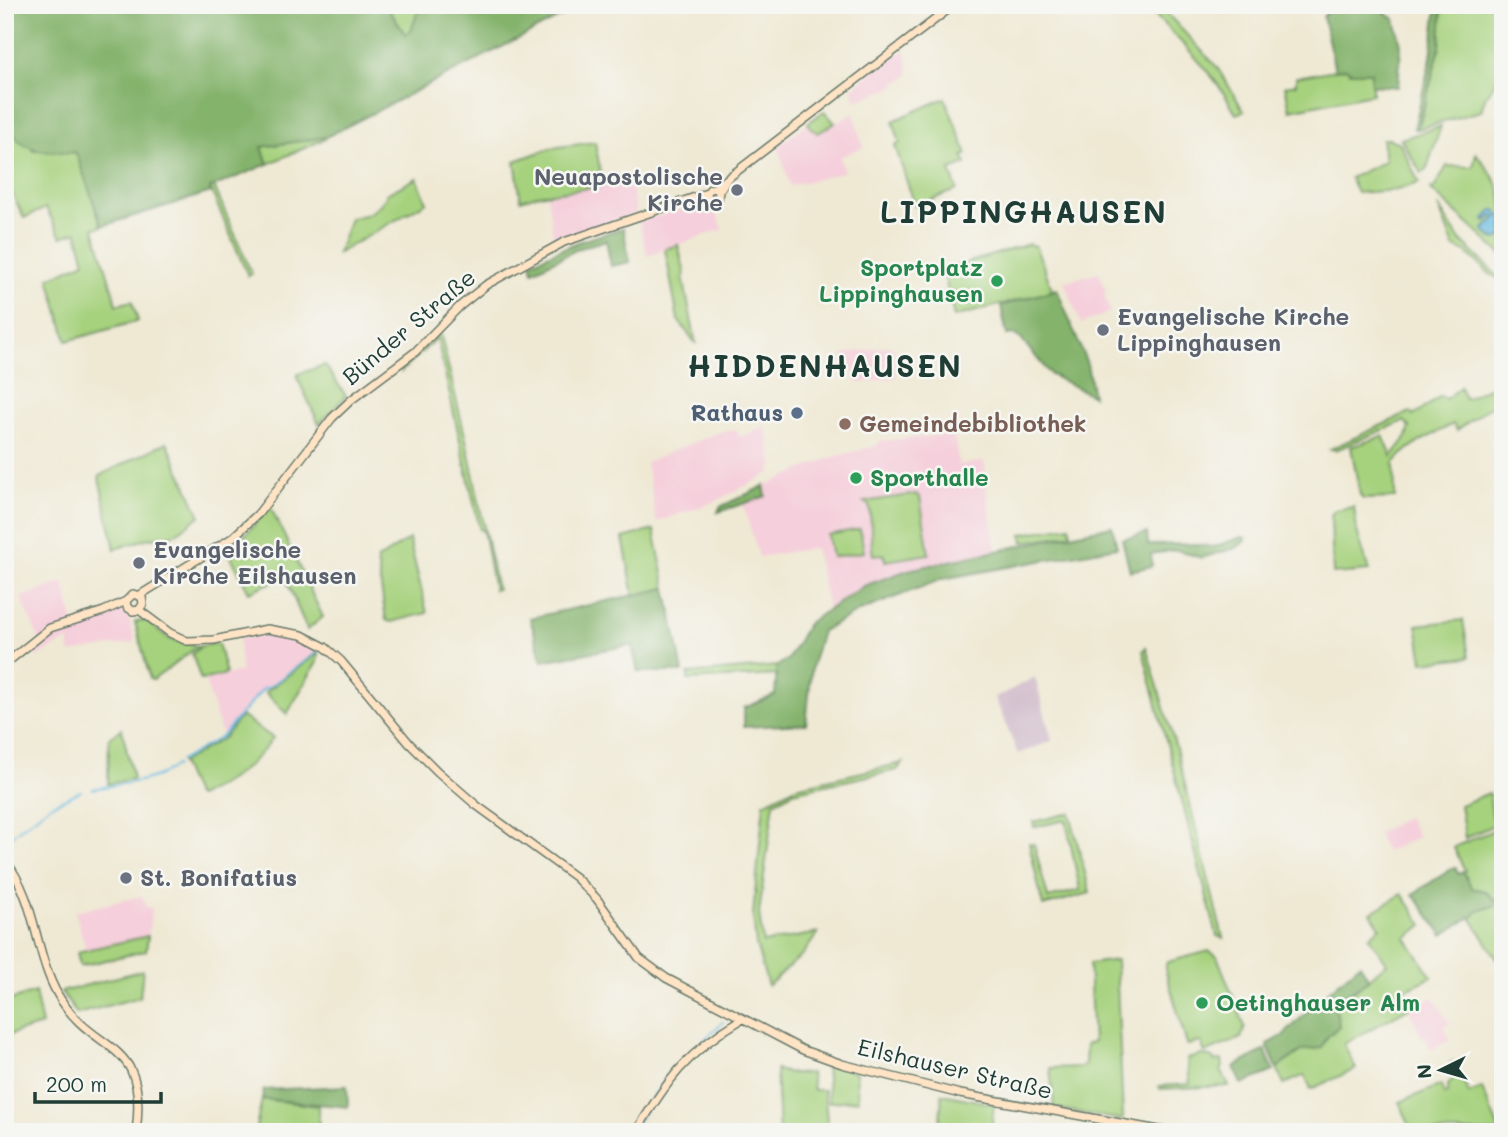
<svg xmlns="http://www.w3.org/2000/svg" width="1508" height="1137" viewBox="0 0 1508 1137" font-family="Mali,sans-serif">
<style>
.built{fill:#f5cfdb}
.industrial{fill:#d1bdcc}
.green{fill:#a6d17d;stroke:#628758;stroke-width:2}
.forest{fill:#84b36c;stroke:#527850;stroke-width:2}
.water{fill:#65b9e1;stroke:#427b8a;stroke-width:2}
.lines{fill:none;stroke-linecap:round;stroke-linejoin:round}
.stream{stroke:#65b9e1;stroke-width:2}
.secondary-casing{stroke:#68796c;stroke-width:10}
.secondary{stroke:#fee4c5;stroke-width:7}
.worship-dot{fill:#6b7280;stroke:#f6f6f2;stroke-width:2.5}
.leisure-dot{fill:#2e9e5b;stroke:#f6f6f2;stroke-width:2.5}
.service-dot{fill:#5c6f8a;stroke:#f6f6f2;stroke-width:2.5}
.education-dot{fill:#8d6e63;stroke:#f6f6f2;stroke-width:2.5}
.labels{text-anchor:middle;stroke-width:5;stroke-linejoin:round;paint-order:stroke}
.worship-label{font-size:23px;font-weight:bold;fill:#5b616d;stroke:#f6f6f2;text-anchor:start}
.leisure-label{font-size:23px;font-weight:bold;fill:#27864d;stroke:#f6f6f2;text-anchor:start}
.street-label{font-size:23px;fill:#1f3d34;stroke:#f6f6f2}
.service-label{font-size:23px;font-weight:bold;fill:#4e5e75;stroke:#f6f6f2;text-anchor:end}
.education-label{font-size:23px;font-weight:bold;fill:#785e54;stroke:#f6f6f2;text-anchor:start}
.district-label{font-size:30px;font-weight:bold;letter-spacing:2px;fill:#1f3d34;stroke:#f6f6f2}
</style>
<rect width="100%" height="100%" fill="#f6f6f2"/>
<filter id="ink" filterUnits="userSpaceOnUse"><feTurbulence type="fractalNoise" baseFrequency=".0143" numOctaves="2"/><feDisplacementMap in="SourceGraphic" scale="14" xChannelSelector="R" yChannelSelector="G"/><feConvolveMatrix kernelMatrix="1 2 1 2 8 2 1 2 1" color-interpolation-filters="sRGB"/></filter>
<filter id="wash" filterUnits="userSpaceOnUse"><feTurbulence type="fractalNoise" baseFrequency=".00686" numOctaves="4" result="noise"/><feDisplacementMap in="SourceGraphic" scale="28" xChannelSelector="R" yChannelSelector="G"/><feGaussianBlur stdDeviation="1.57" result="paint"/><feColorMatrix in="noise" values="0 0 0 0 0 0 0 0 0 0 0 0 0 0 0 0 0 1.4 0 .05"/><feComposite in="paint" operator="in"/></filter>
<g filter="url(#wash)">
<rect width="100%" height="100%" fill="#efe9d4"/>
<!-- built -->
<path class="built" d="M906,50L909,75L891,88L856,101L852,88L894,56Z
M854,113L863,147L840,157L844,172L790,186L778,146L808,123L812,129L819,133Z
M630,181L636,213L578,231L554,243L547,195Z
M699,204L711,206L715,210L723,229L647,256L639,222Z
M1099,272L1106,292L1104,294L1110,312L1081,324L1064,282Z
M889,346L893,349L896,377L861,383L855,381L853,369L844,370L843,354Z
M766,426L773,465L770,473L714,502L656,522L646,462L719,432L736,430L740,437Z
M954,434L959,465L984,461L986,474L984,475L996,551L908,570L864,586L828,609L815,548L759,557L743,505L766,496L764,486L800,470L833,457L876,446L881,441Z
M64,582L74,625L119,610L124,611L128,615L135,642L70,653L68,640L36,657L33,647L40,641L21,597Z
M262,635L288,637L302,642L318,651L269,687L263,689L222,735L205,681L241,671L239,639Z
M1407,816L1418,837L1386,852L1377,834Z
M142,896L147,908L152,907L148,936L86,950L75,911Z
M1433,997L1450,1023L1443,1027L1450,1040L1431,1050L1425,1036L1422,1037L1409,1009Z"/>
<!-- industrial -->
<path class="industrial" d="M1035,677L1052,741L1018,754L995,698Z"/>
<!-- green -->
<path class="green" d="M386,5H420L411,31L405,34Z
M1146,5H1159L1217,67L1244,111L1236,114C1212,68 1180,43 1146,5Z
M1442,5H1503V70L1485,98L1481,111L1418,129L1440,47Z
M1346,68L1350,72H1372V94L1290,110L1285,86L1296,84V77Z
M945,98L967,154L963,156L966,164L950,170L957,190L915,206L895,146L900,143L893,121Z
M824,111L835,123L818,133L812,129L808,123Z
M1441,126L1426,171L1421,173L1401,139Z
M10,127L33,150L76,152L102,226L94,228L117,305L132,301L138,321L67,341L49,278L85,262L77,232L61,237L46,208L24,218L5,179V129Z
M324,137L325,139L268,164L261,147Z
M1382,139H1389L1400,143L1419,183L1397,190L1357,193L1350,178L1385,161Z
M595,142L603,186L537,195L521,200L515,161L551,148Z
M1476,153C1496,180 1503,185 1503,220L1496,210H1493L1489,215L1490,217L1495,215L1498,217L1488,224L1486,233L1495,240L1503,235V256L1430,189L1435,187L1447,166L1473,167Z
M417,178L427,202L338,253L350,218C369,215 375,212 386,197V194Z
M214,186L252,274L248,276L210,188Z
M1438,206L1460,240L1503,281L1491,275L1466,252L1454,247Z
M1029,244L1031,246L1035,245L1053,291L954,317L943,270Z
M678,245L685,274L683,277L696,344L678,320L665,249Z
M440,332L467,444L497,589L494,590L483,530H480L437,338L401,372V368Z
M325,365L346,396L319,424L297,377L298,374Z
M1503,381V397L1457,430L1453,424C1433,435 1408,445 1394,463L1395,498L1363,499L1360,495L1351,447L1383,436L1392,456L1407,437L1410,427L1404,421L1336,450L1330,449L1410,412L1413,416L1441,396L1446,399L1460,387L1465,399Z
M167,442L200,516L175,534L146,539L115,549L99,478L101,475Z
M916,494L920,497L929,554L885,561L884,554L873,555C870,538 872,522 869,505L864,502Z
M270,506L323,617L307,630L285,577L249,592L227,549L245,535Z
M1354,507L1357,531L1369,571L1333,574L1331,515L1335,510Z
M1070,526L1071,534L1023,542L1022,534Z
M860,529L864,552L832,557L828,535Z
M654,530L666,588L634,596L623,538Z
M409,539L427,613L391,622L386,620L377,560Z
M145,620L170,639L198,646L153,680L150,679L135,622Z
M1463,620L1469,657L1423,662L1417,625Z
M218,643L226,674L201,680L192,654L201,646Z
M1146,647L1176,748L1223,938L1217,936L1143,651Z
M318,653L317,662L287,714L265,692Z
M777,666V675L688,680V674Z
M241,716L273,738C249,770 233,779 198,797L195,795L181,763L223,738Z
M122,729L133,779L108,784L109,738Z
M903,763L897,770L793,792L774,802L759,913L763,943L818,933L804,953L768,986L756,945L753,915L764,803L796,787Z
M1489,793L1494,825L1465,838L1460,805Z
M1070,813L1090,893L1043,906L1029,843L1034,844L1048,898L1080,890L1066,820L1034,827L1033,822Z
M1503,826V968L1472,919L1470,917L1443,935L1413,894L1455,867L1458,874L1465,871L1454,848L1456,846Z
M1402,894L1423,925L1406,938L1432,977L1402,991L1410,1007L1344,1044L1356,1069L1311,1089L1305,1075L1284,1084L1277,1068L1303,1050L1321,1048L1327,1037L1339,1026L1335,1005C1343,995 1352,993 1362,985C1371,978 1377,970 1387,963L1369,937L1380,927L1371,913Z
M148,936L146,951L80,966L77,952Z
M1209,951L1217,956L1245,1027L1241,1038L1205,1053L1201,1042L1187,1045L1165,968L1167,962Z
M1116,960L1123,1118L1121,1120L1054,1108L1050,1068L1082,1067L1085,1064L1086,1044L1093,1043L1089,964Z
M143,970L140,997L77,1014L61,992Z
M35,992L42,1025L5,1036V1002Z
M1202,1055L1213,1058L1214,1061L1222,1060L1223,1067L1221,1070L1229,1086L1160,1089L1159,1086L1190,1084L1187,1059Z
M1454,1062L1469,1093L1482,1088L1500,1132H1412L1400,1102L1441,1085L1444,1094L1448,1093V1085L1455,1077L1450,1063Z
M828,1064L856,1072L858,1100L829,1102L826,1066Z
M776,1070L794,1074L811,1073L813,1090H824L828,1130L779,1132Z
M942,1094L994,1104L991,1132H939Z
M262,1099L318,1106L319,1132H255Z"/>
<!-- forest -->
<path class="forest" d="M5,5H386L405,34L411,31L420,5H584L326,137L262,147L268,164L210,188L211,192L102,226L76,153C51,151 21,155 10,127L5,129Z
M1332,5H1374L1395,19L1401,45L1398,87L1371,85V72H1350L1346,68L1335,70L1323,17Z
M1437,5H1442L1440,47L1418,129H1414L1431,58Z
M623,228L630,262L611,266L606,240L580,248L533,271L531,262L578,242Z
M1057,289L1087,364L1093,396L1051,375L1021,339L1013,334L1007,335L1001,306Z
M764,486L766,496L718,512L720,507Z
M1112,526L1117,547L942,579L860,611L822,631L812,665L806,724L744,727V708L775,695L777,666L788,659L808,623L864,586L908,570Z
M1147,533L1148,545L1193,544L1213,547L1242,537L1246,538L1245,541L1236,548L1201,558L1177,550L1151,554L1152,566L1130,571L1122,539Z
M666,588L683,672H638L632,645L542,661L530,618Z
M1455,867L1458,874L1464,873L1472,888L1485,891L1496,901L1503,898V903L1476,912L1472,919L1470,917L1443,935L1413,894Z
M1360,964L1369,979C1358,989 1344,993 1335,1005L1339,1026L1327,1037L1321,1048L1303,1050L1277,1068L1267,1045L1284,1035L1323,996Z
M1265,1050L1274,1071L1242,1084L1234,1067Z
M347,1086L348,1107L262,1099L264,1090Z"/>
<!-- water -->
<path class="water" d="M1493,210H1496L1503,220V235L1497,240L1486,233L1484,229L1497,217L1493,216L1486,221L1484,220Z"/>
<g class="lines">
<!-- stream -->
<path class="stream" d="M180,761L221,737L263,689L269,687L319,651
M93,789C117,784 158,782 176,765
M7,839L49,806L81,791
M670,1072L723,1022
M648,1104L668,1075
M631,1132L646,1108"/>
</g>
</g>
<g filter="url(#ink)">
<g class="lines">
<!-- secondary casing -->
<g class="secondary-casing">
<path id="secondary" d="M715,188L954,5
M719,191L715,188L710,189L707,193L708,198L713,201L718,200L719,191L726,181
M140,595L232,538L258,514L332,418L351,400L415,352L460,306L486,285L564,242L707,193
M139,610L170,633L187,641L214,640L267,629L302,635L325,647L341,661L409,743L438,772L476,805L575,877L597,899L639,958L666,978L803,1050L842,1064L960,1094L1170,1132
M5,664L50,628L104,611L126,601L133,594L142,597L143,604L139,610L133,611L127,607L126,601
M5,860C37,900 34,953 58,995C94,1057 149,1036 136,1132
M636,1132C666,1082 688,1051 739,1021L740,1017"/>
</g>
<!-- secondary -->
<use href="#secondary" class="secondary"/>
</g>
</g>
<!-- markers -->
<g class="worship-dot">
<circle cx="737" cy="190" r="7"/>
<circle cx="1103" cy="330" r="7"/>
<circle cx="139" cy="563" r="7"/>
<circle cx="126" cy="878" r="7"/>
</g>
<g class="leisure-dot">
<circle cx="997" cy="281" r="7"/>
<circle cx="856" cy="478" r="7"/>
<circle cx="1202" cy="1003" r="7"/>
</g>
<circle class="service-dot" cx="797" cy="413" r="7"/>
<circle class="education-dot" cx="845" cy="424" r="7"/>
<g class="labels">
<!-- worship labels -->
<g class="worship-label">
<text x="723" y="185" text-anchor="end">Neuapostolische<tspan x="723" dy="26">Kirche</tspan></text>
<text x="1117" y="325">Evangelische Kirche<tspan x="1117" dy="26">Lippinghausen</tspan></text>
<text x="153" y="558">Evangelische<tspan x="153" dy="26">Kirche Eilshausen</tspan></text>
<text x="140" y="886">St. Bonifatius</text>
</g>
<!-- leisure labels -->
<g class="leisure-label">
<text x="983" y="276" text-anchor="end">Sportplatz<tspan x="983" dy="26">Lippinghausen</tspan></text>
<text x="870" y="486">Sporthalle</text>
<text x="1216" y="1011">Oetinghauser Alm</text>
</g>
<!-- street labels -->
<g class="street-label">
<text transform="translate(409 327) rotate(-40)" y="8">Bünder Straße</text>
<text transform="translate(955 1069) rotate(13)" y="8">Eilshauser Straße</text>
</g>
<!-- service labels -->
<g class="service-label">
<text x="783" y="421">Rathaus</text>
</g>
<!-- education labels -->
<g class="education-label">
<text x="859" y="432">Gemeindebibliothek</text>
</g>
<!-- district labels -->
<g class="district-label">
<text x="1024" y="223">LIPPINGHAUSEN</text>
<text x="825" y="377">HIDDENHAUSEN</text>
</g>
</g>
<!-- margin -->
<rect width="1508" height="1137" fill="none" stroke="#f6f6f2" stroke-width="28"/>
<!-- north arrow -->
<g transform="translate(1441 1070) rotate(265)" stroke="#f6f6f2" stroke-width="5" paint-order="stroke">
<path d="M0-5L12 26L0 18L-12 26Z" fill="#1f3d34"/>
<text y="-10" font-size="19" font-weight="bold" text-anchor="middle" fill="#1f3d34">N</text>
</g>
<!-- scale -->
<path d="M35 1092v10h126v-10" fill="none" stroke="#1f3d34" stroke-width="3.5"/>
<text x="46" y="1092" font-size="21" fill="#1f3d34" stroke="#f6f6f2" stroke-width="5" paint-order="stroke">200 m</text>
</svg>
